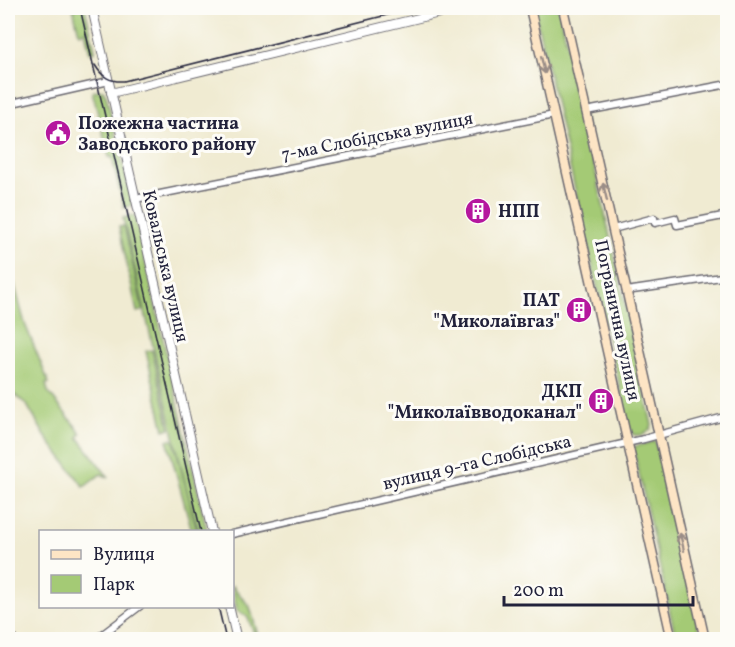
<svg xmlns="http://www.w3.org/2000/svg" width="735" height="647" viewBox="0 0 735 647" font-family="Vollkorn,serif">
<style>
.green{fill:#a4ca75;stroke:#637658;stroke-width:1.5}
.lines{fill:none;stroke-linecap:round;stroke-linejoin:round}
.minor-casing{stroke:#6a6870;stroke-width:9}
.tertiary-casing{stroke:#6a6870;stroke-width:10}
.secondary-casing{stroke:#6a6870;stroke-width:11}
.minor{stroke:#fff;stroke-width:6}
.tertiary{stroke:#fff;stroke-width:8}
.secondary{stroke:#fde5c5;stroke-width:8}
.tram{stroke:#22223b;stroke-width:1.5}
.oneway{stroke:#9a8d87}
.labels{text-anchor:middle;stroke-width:6;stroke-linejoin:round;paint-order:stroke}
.poi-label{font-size:18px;font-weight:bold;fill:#22223b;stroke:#fdfcf7;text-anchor:start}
.street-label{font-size:18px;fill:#22223b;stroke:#fdfcf7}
</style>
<rect width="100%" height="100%" fill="#fdfcf7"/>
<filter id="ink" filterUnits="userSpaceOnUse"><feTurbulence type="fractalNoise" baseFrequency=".0167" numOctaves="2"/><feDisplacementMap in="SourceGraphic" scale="12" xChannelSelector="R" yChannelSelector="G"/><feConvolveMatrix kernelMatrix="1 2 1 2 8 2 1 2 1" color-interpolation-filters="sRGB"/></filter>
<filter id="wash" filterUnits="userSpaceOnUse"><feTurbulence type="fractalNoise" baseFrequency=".008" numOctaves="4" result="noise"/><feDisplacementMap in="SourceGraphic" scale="24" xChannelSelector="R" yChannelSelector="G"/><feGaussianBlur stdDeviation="1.35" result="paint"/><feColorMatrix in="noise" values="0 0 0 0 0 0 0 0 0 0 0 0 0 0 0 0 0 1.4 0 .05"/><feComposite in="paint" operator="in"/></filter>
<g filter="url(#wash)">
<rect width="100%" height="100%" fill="#f0ebd2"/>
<!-- green -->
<path class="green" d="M73,8H85L95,51L90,52L85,31L79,33Z
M534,8H559L652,425L650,430L643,435H634L629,428Z
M103,90L106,95L132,200V205L124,208L112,157H109L92,91Z
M133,215L135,217L207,531H199L189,500L123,218Z
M124,226L143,311L137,312L119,227Z
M8,261L25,324L49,383L46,384L48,392L77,428L81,434L78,437L109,478L101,474L84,487L45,436L27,405L8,389Z
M152,350L170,428L164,430L146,351Z
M171,439L174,441L197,531H192L167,440Z
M655,441L701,639H676L633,447Z
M232,585L250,607L259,639H245L244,637L254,633L247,616L237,611Z"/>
</g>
<g filter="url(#ink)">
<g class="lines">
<!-- minor casing -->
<g class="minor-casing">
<path id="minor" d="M8,104L109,81
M586,111L728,84
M135,199L554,115
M613,229L654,218L655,223L675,218L677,225L728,215
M626,291L728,276
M232,534L644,439L728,416
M8,630L15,640
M95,640L140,606"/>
</g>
<!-- tertiary casing -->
<g class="tertiary-casing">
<path id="tertiary" d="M92,8L212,532
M111,93L460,8
M229,606L237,640"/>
</g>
<!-- secondary casing -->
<g class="secondary-casing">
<path id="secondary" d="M530,8L672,640
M563,8L705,640"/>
</g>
<!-- minor -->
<use href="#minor" class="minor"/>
<!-- tertiary -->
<use href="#tertiary" class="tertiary"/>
<!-- secondary -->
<use href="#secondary" class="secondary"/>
<!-- tram -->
<path class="tram" d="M80,8L201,532
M95,65C102,77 110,82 124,81L415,8
M218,606L226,640"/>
</g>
<!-- one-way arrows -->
<defs><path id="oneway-shaft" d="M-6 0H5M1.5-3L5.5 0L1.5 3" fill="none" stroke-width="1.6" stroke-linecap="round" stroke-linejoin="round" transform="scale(1.5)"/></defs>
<g class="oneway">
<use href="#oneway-shaft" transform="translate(543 65) rotate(77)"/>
<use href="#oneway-shaft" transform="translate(605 192) rotate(-103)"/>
<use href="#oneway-shaft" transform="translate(682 542) rotate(-103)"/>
</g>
</g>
<!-- icons -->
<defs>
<g id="civic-disc" transform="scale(1.35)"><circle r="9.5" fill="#b5179e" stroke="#fdfcf7"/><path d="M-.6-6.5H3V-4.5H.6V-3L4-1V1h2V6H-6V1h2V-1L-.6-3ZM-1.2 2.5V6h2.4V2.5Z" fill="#fff"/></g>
<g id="building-disc" transform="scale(1.35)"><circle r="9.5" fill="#b5179e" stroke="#fdfcf7"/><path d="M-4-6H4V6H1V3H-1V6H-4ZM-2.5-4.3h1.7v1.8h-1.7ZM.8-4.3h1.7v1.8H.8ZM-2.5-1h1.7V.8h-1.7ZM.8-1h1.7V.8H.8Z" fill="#fff"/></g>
</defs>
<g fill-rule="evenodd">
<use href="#civic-disc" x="58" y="133"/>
<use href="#building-disc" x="478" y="211"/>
<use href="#building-disc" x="579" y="310"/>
<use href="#building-disc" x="601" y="401"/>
</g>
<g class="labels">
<!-- poi labels -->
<g class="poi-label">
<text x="78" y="129">Пожежна частина<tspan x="78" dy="21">Заводського району</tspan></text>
<text x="498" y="217">НПП</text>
<text x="560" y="306" text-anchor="end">ПАТ<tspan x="560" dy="21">"Миколаївгаз"</tspan></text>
<text x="582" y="397" text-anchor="end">ДКП<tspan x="582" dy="21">"Миколаївводоканал"</tspan></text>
</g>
<!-- street labels -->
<g class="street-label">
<text transform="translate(377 136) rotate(-11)" y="6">7-ма Слобідська вулиця</text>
<text transform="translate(166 266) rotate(77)" y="6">Ковальська вулиця</text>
<text transform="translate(618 320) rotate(78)" y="6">Погранична вулиця</text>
<text transform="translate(477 462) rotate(-13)" y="6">вулиця 9-та Слобідська</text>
</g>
</g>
<!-- margin -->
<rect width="735" height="647" fill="none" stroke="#fdfcf7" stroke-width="30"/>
<!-- legend -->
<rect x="39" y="530" width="195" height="78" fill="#fdfcf7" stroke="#a5a5ac" stroke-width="1.5"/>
<rect x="51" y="550" width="30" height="9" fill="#fde5c5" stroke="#a5a5ac" stroke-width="1.5"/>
<text x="93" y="560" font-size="18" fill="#22223b">Вулиця</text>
<rect x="51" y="575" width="30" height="18" fill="#a4ca75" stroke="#a5a5ac" stroke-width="1.5"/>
<text x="93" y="590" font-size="18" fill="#22223b">Парк</text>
<!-- scale -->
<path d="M504 596v9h189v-9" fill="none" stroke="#22223b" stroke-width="3"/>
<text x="513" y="596" font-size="18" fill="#22223b" stroke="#fdfcf7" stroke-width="4.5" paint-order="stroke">200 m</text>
</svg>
